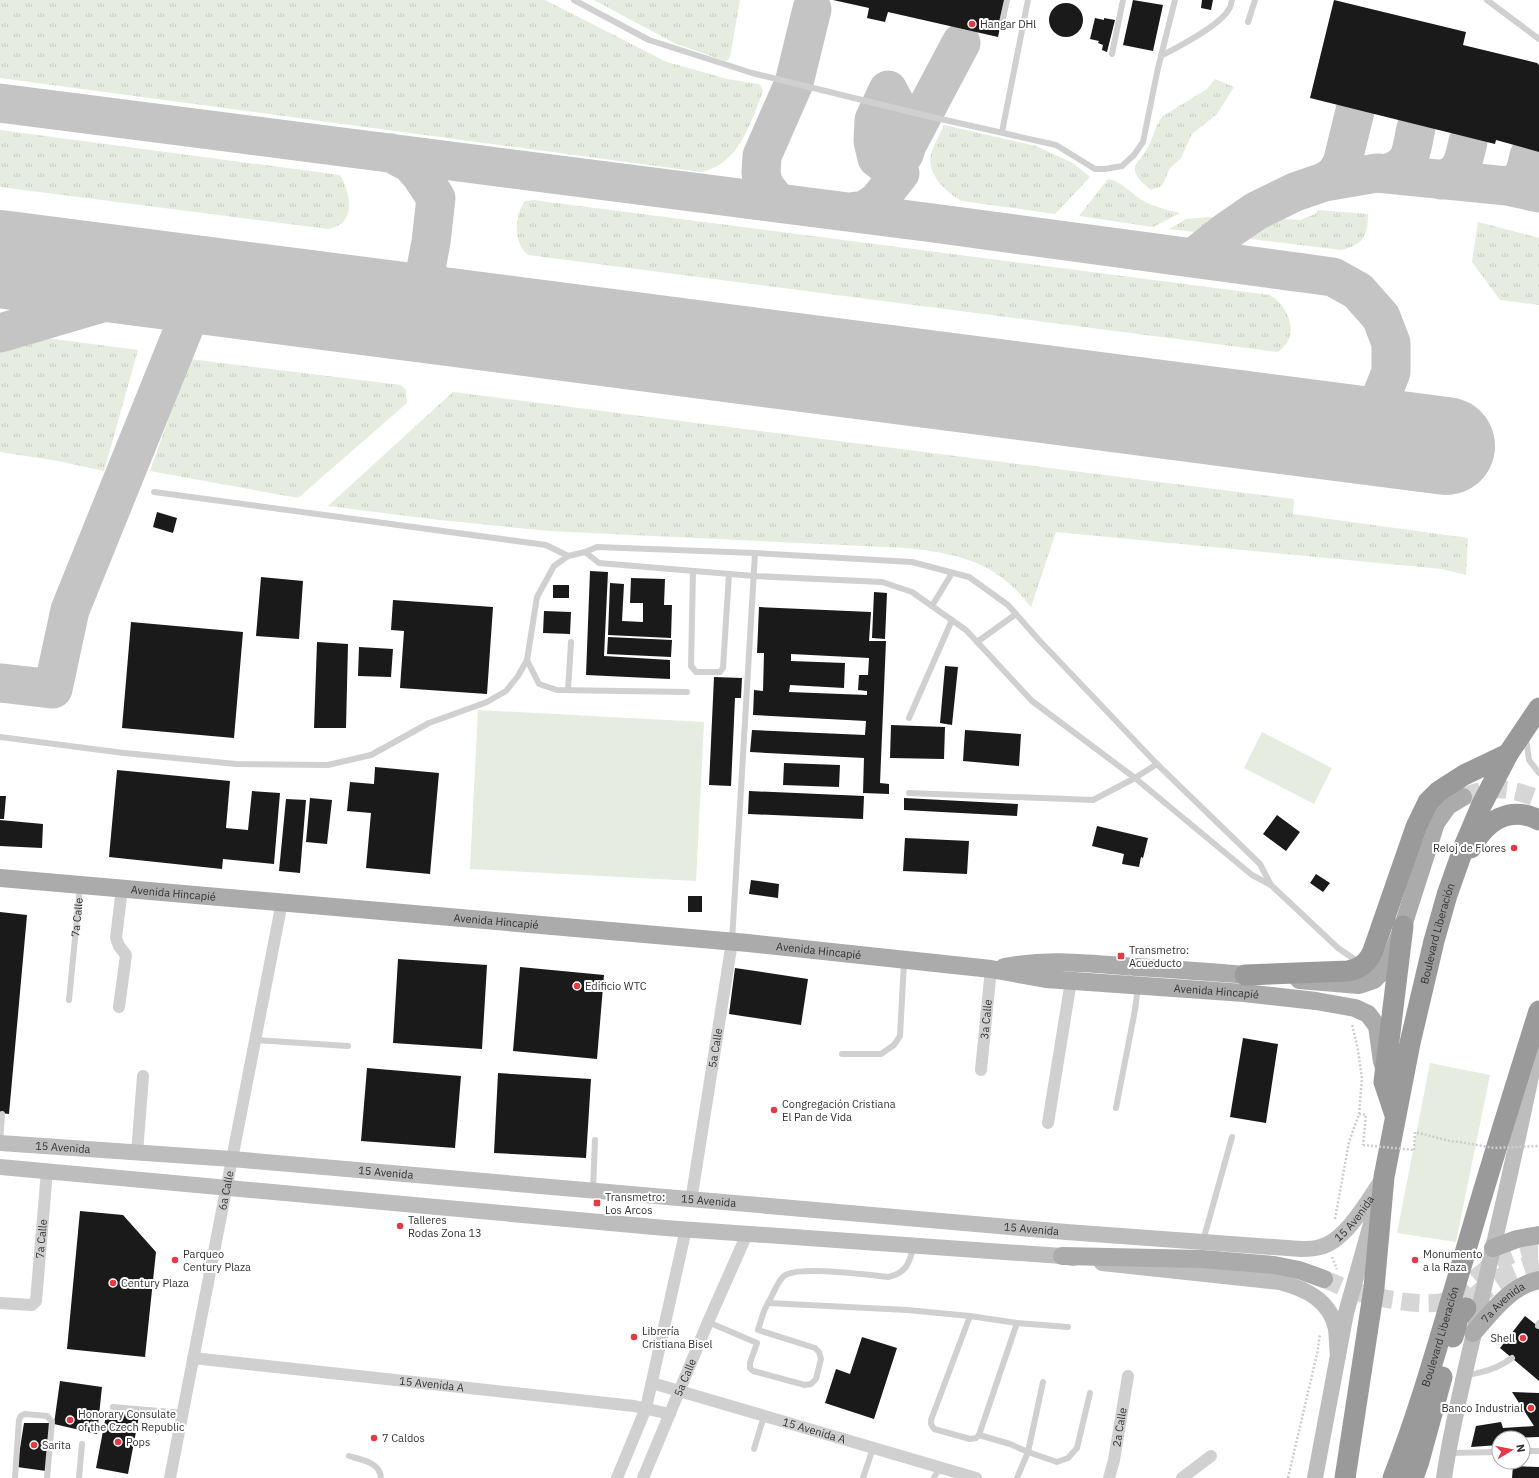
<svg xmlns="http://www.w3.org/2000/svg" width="1539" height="1478" viewBox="0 0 1539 1478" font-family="'IBM Plex Sans',sans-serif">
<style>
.grass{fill:url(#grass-tufts)}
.park{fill:#e6ecdf}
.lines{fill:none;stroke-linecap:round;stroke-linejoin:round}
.taxiway{stroke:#c4c4c4;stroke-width:39}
.runway{stroke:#c4c4c4;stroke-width:98}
.building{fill:#1a1a1a;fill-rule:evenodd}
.primary-tunnel{stroke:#d6d6d6;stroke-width:18;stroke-dasharray:18 9;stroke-linecap:butt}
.highway-tunnel{stroke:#d6d6d6;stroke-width:21;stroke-dasharray:21 10;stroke-linecap:butt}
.path{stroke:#cdcdcd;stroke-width:2.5;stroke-dasharray:2 2;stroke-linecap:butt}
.lane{stroke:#d0d0d0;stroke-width:6}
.street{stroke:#d0d0d0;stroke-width:12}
.secondary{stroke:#bdbdbd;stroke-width:16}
.primary{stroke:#ababab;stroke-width:18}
.highway{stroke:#9a9a9a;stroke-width:21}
.path-bridge{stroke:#cdcdcd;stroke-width:2.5;stroke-dasharray:2 2;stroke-linecap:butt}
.poi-dot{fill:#e63946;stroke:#fff;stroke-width:1.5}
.labels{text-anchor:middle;stroke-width:4;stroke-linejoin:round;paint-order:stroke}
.poi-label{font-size:11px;fill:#333;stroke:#fff;text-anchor:start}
.street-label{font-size:11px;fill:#333;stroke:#fff}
</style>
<defs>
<pattern id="grass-tufts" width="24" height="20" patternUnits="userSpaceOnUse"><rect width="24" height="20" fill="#e6ecdf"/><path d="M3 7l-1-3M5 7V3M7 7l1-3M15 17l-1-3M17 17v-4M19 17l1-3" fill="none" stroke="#c6cbc0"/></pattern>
</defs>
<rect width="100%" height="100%" fill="#fff"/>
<!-- grass -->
<path class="grass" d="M0,0H545L667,62L727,79L759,84L761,86L763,91C751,122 739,165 701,172L0,78Z
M594,0H740L730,57L728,60L725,61L674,43Z
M1215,79L1234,87L1217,114L1192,134L1181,158L1170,168L1162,186L1151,190C1145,185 1137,179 1135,171C1134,164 1140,160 1143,155C1153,143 1153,127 1163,116L1207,89Z
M944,125L1036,146L1073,163L1090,177L1055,214L962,201C946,193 926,174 931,154C934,144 940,134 944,125Z
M0,130L340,175C351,194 357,224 328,229L0,187Z
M1108,179C1122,181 1130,193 1142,200C1154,207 1167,210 1180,213L1153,227L1079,216Z
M533,200L1270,295C1290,307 1301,338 1277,352L528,255C513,243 514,216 525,201Z
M1318,210L1368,214C1368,236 1363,245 1341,250L1169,229L1186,219L1210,217H1247L1300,220L1315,214Z
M1478,222L1539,238V305L1500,300L1472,262Z
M46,338L138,350L104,471L58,461L0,452V351L33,340Z
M190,359L401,385L406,390L407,403L298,498L150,471Z
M453,392L1294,499L1293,514L1468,538L1466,575L1442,569L1056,532L1031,607C1025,600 1019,592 1012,586C982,558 945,552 906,548L549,531L439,520L328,506Z"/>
<!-- park -->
<path class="park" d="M478,710L704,722L696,881L470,869Z
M1262,732L1332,768L1314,804L1244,768Z
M1430,1063L1490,1075L1456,1242L1397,1233Z"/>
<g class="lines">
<!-- taxiway -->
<path class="taxiway" d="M0,103L933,223L1333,277L1358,291L1381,317L1391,343V372L1380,400L1365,417L1337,432
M391,153L410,163L420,174L436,198L431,242L424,279L421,288L413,301L400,311
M904,154L907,145L961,43
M1389,173C1413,165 1411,150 1416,128
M1441,180C1463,173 1463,162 1468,142
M1324,182L1334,176L1342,164L1355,111
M1507,186C1525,181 1525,172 1529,156
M778,203L764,186L761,173L762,156L794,83L812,9
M849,212L865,210L878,201L900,173L887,166L877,158L873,141L874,120L888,90L906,124L907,145
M1193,258L1227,231L1256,211L1295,192L1324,182L1377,173L1507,186L1539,193
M427,266C428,285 429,301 441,317
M0,333L173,282
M0,683L53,689L70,610L201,286"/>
<!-- runway -->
<path class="runway" d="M0,259L1446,446"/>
</g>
<!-- building -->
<path class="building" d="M833,0H1006L998,37L888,12L885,22L867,18L869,8Z
M1133,0L1163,5L1153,51L1123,45Z
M1202,0H1213L1211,10L1201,8Z
M1334,0L1466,32L1463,45L1537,63L1539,65V152L1496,140L1495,144L1310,98Z
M1049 20a17 17 0 1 1 34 0a17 17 0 1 1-34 0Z
M1095,18L1104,20V18L1115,20L1107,52L1102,50L1103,45L1098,43L1099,41L1090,39Z
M157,512L177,518L173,533L153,527Z
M590,571L608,572L604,656L670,660V679L586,675Z
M261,577L303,581L299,639L256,636Z
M631,578L665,579L664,605H672L671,638L608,635L610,583L624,584L622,621L643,622V603H630Z
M553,585H569V598H553Z
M874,592L887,593L885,639L872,638Z
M393,600L493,607L487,694L400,688L404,631L391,630Z
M759,607L871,612L869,641H886L880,783L889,784V794L863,793L864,758L750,752L752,730L865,735L866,721L753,715L754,690L763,691L764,653H757ZM791,654L869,658L868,675H859L858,690L867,691V695L789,692L790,685L844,688L845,663L791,661Z
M544,611L571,612L570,634L543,633Z
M131,622L243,632L234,738L122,728Z
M608,637L672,640L671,657L607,654Z
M317,642L348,644L346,728H314Z
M359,647L393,649L391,677L358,676Z
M945,666L958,667L952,725L940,723Z
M714,677L742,678L741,698H735L731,786L709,785Z
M891,725L945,727L944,759L890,758Z
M965,730L1021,734L1019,766L963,761Z
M784,763L840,765L839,787L783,785Z
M375,767L439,773L430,874L366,868L371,813L347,811L350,782L374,784Z
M117,770L230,781L226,828L248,830L252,791L280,793L274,864L223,859L222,869L109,857Z
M749,791L864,796L863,819L748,814Z
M0,796H6L4,819H0Z
M310,798L332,800L327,844L306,842Z
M904,798L1018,804L1017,816L904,810Z
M286,799L306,800L300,873L279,871Z
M1277,815L1300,832L1286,851L1263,834Z
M0,820L43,824L42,848L0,846Z
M1097,826L1148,838L1143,858L1141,857L1139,867L1122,864L1124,854L1092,846Z
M905,838L969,841L967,874L903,871Z
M1316,874L1330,883L1323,892L1310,883Z
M751,880L779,884L778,898L749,894Z
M688,896H702V912H688Z
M0,912L27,915L9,1114L0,1113Z
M398,959L487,965L482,1049L393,1043Z
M520,967L604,975L597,1059L513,1051Z
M735,968L808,979L801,1025L729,1014Z
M1243,1038L1278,1044L1266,1123L1230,1117Z
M367,1068L461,1076L455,1148L361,1141Z
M498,1073L591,1079L586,1158L494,1153Z
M80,1211L123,1215L156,1252L145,1357L67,1349Z
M1525,1316L1539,1327V1381L1500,1348Z
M862,1337L897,1348L874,1419L825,1403L836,1369L850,1374Z
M60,1381L102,1387L97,1434L54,1424Z
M1512,1392L1539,1393V1437L1499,1438V1445L1471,1447L1476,1426L1501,1422L1503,1428L1534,1426Z
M107,1410L139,1416L128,1474L96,1468Z
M24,1423H50L46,1471L17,1467Z
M1513,1466L1539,1467V1478H1512Z"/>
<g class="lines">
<!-- primary-tunnel -->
<path class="primary-tunnel" d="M1463,797C1492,785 1510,788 1539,799
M1324,1279C1336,1284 1349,1290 1361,1293C1382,1299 1432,1309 1451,1299C1459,1295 1464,1289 1470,1283C1490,1265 1511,1249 1539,1249"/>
<!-- highway-tunnel -->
<path class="highway-tunnel" d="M1472,1301C1490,1283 1513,1269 1539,1264"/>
<!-- path -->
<path class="path" d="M1359,1114L1366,1115L1363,1145
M1414,1150L1415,1132L1450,1141L1460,1142
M1335,1219L1349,1142L1359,1114L1362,1079L1358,1050L1352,1024
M1332,1257L1337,1269
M1288,1478L1317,1354L1320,1334"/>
<!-- lane -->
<g class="lane">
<path d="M574,0L649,40L752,73L923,115L1056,145L1095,169H1105L1122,166L1134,155L1143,142L1158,68L1175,0"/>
<path d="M1487,0L1539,39"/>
<path d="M1248,22L1255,0"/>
<path d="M1001,27L1007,0"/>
<path d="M1112,54L1123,0"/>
<path d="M1161,56C1178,47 1221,25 1229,9C1231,7 1231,3 1232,0"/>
<path d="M1002,132L1028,0"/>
<path d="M154,492L546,545L568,556"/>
<path d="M585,552L599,563L754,576L882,582L912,592L966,630L1032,701L1135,778L1252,875L1271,885L1338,948L1360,963"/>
<path d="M693,571L691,666L696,672H720L723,668L729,574"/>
<path d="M932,606L952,573"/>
<path d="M977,642L1016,614"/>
<path d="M527,660L539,684L557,690L687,692"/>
<path d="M568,690L571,642"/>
<path d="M909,718L952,620"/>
<path d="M0,737L124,753L236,764L328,765L371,755L429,723L487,702L506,691L518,676L527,660L537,597L554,566L568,556L585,552L597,547L755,553L912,562L969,577L1008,605L1038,639L1157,764L1260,864L1271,885"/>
<path d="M1526,739L1529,760L1539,773"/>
<path d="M909,793L1093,800L1135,778L1157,764"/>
<path d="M732,941L755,553"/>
<path id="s1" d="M69,1000L80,887"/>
<path d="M255,1040L348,1046"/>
<path d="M842,1054H881L894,1045L900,1036L904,962"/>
<path d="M1116,1108L1135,1010L1138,987"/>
<path d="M0,1142L2,1114"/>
<path d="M593,1190L595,1140"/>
<path d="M1203,1241L1232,1137"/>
<path d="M768,1303C773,1295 777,1282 784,1276C798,1265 868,1275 888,1277C907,1273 909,1263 914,1246"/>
<path d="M970,1316L931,1420V1424L934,1429L970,1439L976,1438L979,1435L1017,1323"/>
<path d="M708,1322L757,1343L750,1363V1368L753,1371L805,1385L811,1384L816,1379L821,1359L819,1352L815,1348L758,1330L764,1311L768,1303L907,1310L970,1316L1017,1323L1068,1327"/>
<path d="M1538,1326L1539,1323"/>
<path d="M1465,1376C1483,1372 1497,1369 1512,1358"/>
<path d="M113,1407L183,1413"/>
<path d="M979,1435L1010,1444L1028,1452L1043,1382"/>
<path d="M754,1449L764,1416"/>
<path d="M1523,1451H1539"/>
<path d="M1449,1453L1499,1452"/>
<path d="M349,1456C362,1460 380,1462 381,1478"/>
<path d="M15,1478L19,1420L21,1416L25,1414L47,1416L52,1422L47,1478"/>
<path d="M79,1478L82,1444"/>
<path d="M863,1478L873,1448"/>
<path d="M934,1478L940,1467"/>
<path d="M1017,1478L1028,1452L1057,1462L1068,1458L1077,1448L1090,1393"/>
</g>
<!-- street -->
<g class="street">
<path d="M119,1007L126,955L119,946L116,938L122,888"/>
<path id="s2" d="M981,1070L991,969"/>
<path d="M1048,1123L1071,981"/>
<path d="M137,1153L143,1076"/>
<path id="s3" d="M691,1201L732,942"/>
<path id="s4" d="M0,1303L32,1305L36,1301L47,1171"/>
<path id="s5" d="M193,1358L634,1406L670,1414"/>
<path id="s6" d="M652,1383L976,1478"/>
<path id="s7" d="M170,1478L282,902"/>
<path d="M617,1478L646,1408L686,1229"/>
<path id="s8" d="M643,1478L708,1322L747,1234"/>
<path id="s9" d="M1109,1478L1114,1460L1128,1376"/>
<path d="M1182,1478L1211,1456"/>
</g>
<!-- secondary -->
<g class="secondary">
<path id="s10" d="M0,1143L232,1159L1066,1232L1301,1249C1307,1249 1314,1249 1320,1247C1346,1241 1369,1199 1384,1177"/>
<path d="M0,1167L665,1228L1062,1256L1073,1258"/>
<path d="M1102,1263L1280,1282C1306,1289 1330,1300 1336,1329C1337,1338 1337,1347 1338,1356"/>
<path d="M1315,1478L1346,1313L1374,1213"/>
<path d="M1444,1478C1451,1429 1463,1381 1474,1333C1495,1235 1520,1138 1538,1040"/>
</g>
<!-- primary -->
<g class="primary">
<path id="s11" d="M0,878L748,943L991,969L1046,979L1244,993L1316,1001L1355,1008L1368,1014L1377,1026L1382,1062"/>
<path d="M1004,967C1045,959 1081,963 1122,966C1168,969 1214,972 1259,976"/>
<path d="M1299,980L1359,985L1374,980L1382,972L1391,958L1403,926L1436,823L1448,806L1463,797"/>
<path d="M1493,1248L1517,1239L1539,1235"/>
<path d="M1062,1256L1202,1259L1274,1265L1299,1270L1324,1279"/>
<path id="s12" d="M1473,1333C1492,1312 1510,1286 1539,1280"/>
</g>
<!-- highway -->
<g class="highway">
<path d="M1471,848C1486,821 1509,805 1539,820"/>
<path d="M1245,975L1348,971C1361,969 1368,962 1373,951L1416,827L1428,802L1439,791L1464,775L1508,754"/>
<path d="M1395,1115L1384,1082L1403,926"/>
<path d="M1453,1337L1458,1318L1466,1308"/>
<path id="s13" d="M1345,1478L1374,1288L1384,1177L1410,1043L1434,941L1447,895L1465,844L1482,804L1508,754L1539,708"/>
<path id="s14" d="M1393,1478C1421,1407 1441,1333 1463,1260C1487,1176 1513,1094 1539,1011"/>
<path d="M1413,1478L1419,1461L1442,1377"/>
</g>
<!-- path-bridge -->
<path class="path-bridge" d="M1460,1142L1494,1148L1539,1146
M1363,1145L1414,1150"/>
</g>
<!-- markers -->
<g class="poi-dot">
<circle cx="972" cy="24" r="4"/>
<circle cx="1514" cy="848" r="4"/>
<rect x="1117" y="952" width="8" height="8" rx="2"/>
<circle cx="577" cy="986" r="4"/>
<circle cx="774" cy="1110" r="4"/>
<rect x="593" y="1199" width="8" height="8" rx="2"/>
<circle cx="400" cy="1226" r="4"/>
<circle cx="175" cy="1260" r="4"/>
<circle cx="1415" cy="1260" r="4"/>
<circle cx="113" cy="1283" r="4"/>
<circle cx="634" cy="1337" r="4"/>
<circle cx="1523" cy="1338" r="4"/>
<circle cx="1531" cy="1408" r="4"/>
<circle cx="70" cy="1420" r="4"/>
<circle cx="374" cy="1438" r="4"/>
<circle cx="118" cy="1442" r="4"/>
<circle cx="34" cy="1445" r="4"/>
</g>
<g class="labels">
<!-- poi labels -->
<g class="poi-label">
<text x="980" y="28">Hangar DHl</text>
<text x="1506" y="852" text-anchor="end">Reloj de Flores</text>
<text x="1129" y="954">Transmetro:<tspan x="1129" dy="13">Acueducto</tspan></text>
<text x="585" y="990">Edificio WTC</text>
<text x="782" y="1108">Congregación Cristiana<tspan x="782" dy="13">El Pan de Vida</tspan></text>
<text x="605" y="1201">Transmetro:<tspan x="605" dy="13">Los Arcos</tspan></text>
<text x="408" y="1224">Talleres<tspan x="408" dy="13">Rodas Zona 13</tspan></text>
<text x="183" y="1258">Parqueo<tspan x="183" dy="13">Century Plaza</tspan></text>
<text x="1423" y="1258">Monumento<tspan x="1423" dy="13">a la Raza</tspan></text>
<text x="121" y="1287">Century Plaza</text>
<text x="642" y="1335">Librería<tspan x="642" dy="13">Cristiana Bisel</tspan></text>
<text x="1515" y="1342" text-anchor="end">Shell</text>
<text x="1523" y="1412" text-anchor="end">Banco Industrial</text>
<text x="78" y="1418">Honorary Consulate<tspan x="78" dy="13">of the Czech Republic</tspan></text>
<text x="382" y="1442">7 Caldos</text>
<text x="126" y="1446">Pops</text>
<text x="42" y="1449">Sarita</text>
</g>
<!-- street labels -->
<g class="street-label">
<text dy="4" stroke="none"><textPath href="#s11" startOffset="174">Avenida Hincapié</textPath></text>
<text dy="4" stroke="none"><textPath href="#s1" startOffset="83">7a Calle</textPath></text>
<text dy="4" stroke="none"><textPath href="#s11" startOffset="498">Avenida Hincapié</textPath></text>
<text dy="4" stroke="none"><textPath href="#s13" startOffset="553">Boulevard Liberación</textPath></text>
<text dy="4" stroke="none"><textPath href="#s11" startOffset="822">Avenida Hincapié</textPath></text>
<text dy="4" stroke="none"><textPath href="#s11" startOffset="1222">Avenida Hincapié</textPath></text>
<text dy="4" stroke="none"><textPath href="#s2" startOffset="51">3a Calle</textPath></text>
<text dy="4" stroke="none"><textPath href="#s3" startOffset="155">5a Calle</textPath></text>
<text dy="4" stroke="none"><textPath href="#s10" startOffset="63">15 Avenida</textPath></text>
<text dy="4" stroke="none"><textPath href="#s10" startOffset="387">15 Avenida</textPath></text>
<text dy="4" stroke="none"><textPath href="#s7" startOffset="293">6a Calle</textPath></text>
<text dy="4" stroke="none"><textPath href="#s10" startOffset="711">15 Avenida</textPath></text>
<text dy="4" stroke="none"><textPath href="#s10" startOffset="1370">15 Avenida</textPath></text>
<text dy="4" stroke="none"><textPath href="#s10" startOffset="1035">15 Avenida</textPath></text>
<text dy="4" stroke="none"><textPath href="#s4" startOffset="100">7a Calle</textPath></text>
<text dy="4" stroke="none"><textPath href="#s12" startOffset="43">7a Avenida</textPath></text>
<text dy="4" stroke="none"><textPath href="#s14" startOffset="149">Boulevard Liberación</textPath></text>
<text dy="4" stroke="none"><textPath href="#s8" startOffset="109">5a Calle</textPath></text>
<text dy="4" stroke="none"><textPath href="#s5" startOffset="240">15 Avenida A</textPath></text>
<text dy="4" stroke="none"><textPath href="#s9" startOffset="52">2a Calle</textPath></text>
<text dy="4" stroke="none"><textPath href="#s6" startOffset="169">15 Avenida A</textPath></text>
</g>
</g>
<!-- north arrow -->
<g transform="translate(1511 1450) rotate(80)"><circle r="19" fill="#ffffff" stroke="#adadad"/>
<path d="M0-3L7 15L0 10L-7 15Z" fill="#e63946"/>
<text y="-6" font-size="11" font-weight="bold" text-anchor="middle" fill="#333333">N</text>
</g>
</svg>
